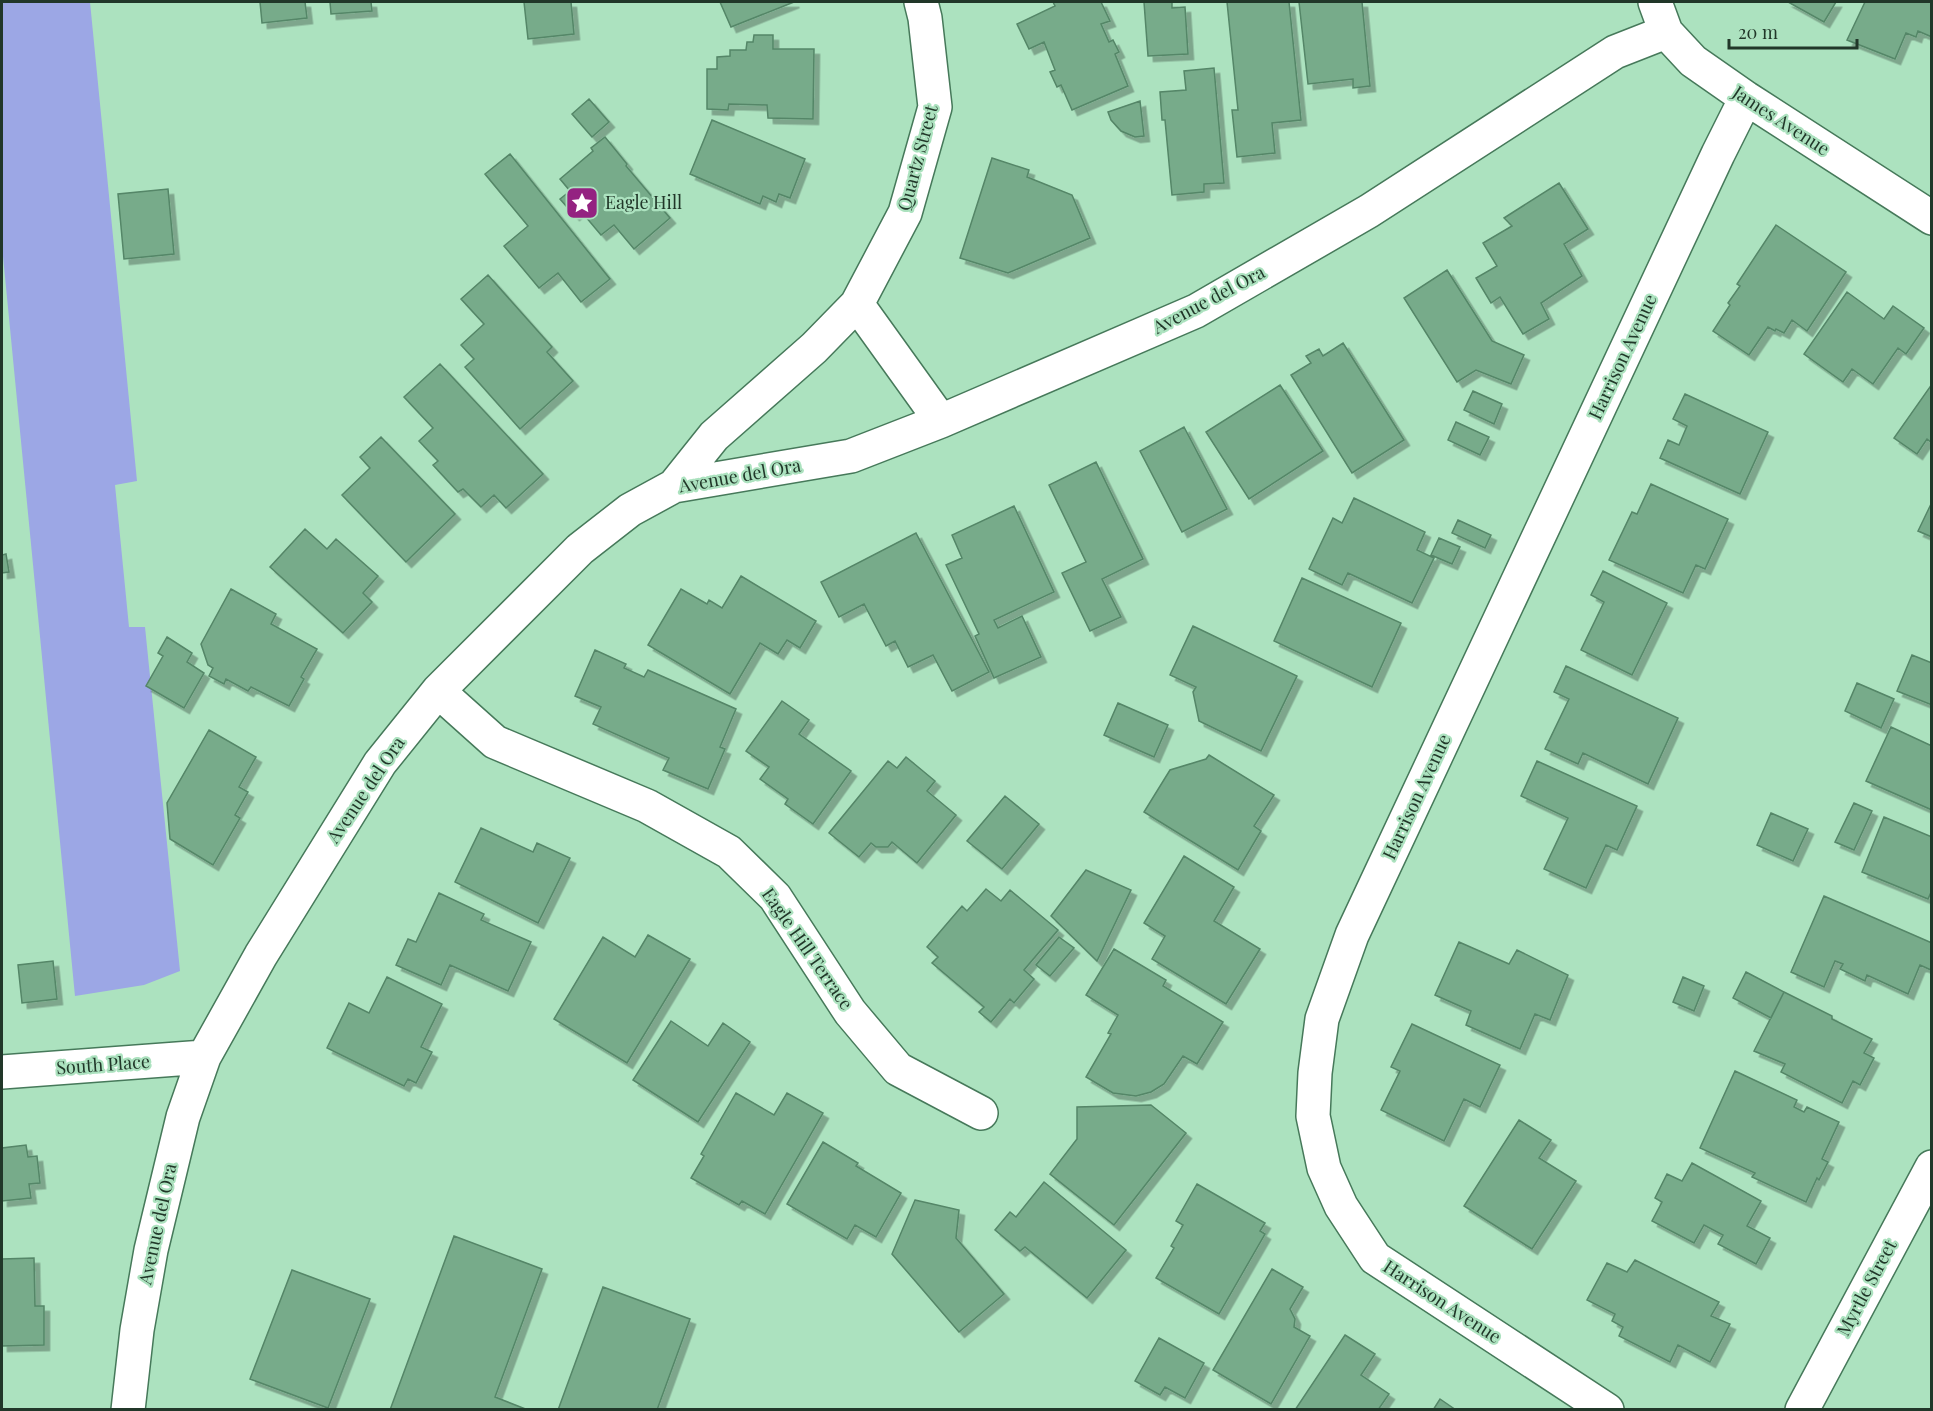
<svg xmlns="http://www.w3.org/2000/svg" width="1933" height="1411" viewBox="0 0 1933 1411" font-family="'Playfair Display',serif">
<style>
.green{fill:#9ca7e5}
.building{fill:#77ab8a;stroke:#548667;stroke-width:1.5;filter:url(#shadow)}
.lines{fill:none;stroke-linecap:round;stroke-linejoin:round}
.minor-casing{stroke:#46795a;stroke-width:36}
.minor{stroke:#fff;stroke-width:33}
.labels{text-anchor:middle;stroke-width:4.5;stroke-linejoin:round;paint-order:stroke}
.street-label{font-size:18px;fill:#213729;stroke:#ace2bf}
.poi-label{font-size:18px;fill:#213729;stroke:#ace2bf;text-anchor:start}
</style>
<defs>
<filter id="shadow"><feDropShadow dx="5.5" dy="5.5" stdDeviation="0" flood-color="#0004"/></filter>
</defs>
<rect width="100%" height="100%" fill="#ace2bf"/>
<!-- green -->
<path class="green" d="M2,2H90L137,481L115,485L129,627H145L180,971L144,985L75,996L2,246Z"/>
<!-- building -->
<path class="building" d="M260,2H305L307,18L262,23Z
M330,2H371L372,11L331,14Z
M524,2H571L574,34L528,39Z
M720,2H794L731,27Z
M1053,2H1101L1110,21L1101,24L1109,42L1113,40L1119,52L1115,54L1128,86L1072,110L1061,85L1057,87L1050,72L1055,70L1044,42L1029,49L1017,24L1055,6Z
M1144,2H1172V8L1185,7L1188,54L1148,56Z
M1227,2H1289L1301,120L1272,123L1275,153L1237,157L1232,110H1238Z
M1299,2H1362L1370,86L1353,88V79L1308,84Z
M1788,2H1836L1824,22Z
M1865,2H1932V37L1918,31L1916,37L1906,33L1895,59L1847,40Z
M754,35H773V49H814L813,119L768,118L767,105L729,104L728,110L707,109V69H717V57L730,56V50H746L747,42H753Z
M1214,68L1224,183L1204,184V192L1172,195L1165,120H1162L1160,92L1186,90L1184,71Z
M589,99L609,122L592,137L572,114Z
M1140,101L1144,136L1135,137L1121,131L1111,120L1108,112Z
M712,120L805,159L790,198L779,194L776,202L763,196L760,204L690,174Z
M605,137L627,164L626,166L670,218L634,249L614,225L601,235L580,210L574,215L560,199L570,191L560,179L593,151L591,148Z
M510,154L610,279L581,302L558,273L539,288L504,246L528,226L485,174Z
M992,158L1029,170L1027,177L1072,195L1090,238L1008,273L960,258Z
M1559,183L1588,229L1564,244L1582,276L1541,303L1549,319L1523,334L1500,297L1491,303L1476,278L1497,266L1483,243L1512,226L1504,218Z
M168,189L174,254L124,259L118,194Z
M1776,225L1846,272L1807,331L1792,320L1784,333L1776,329L1775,331L1768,327L1749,355L1713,331L1730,305L1728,303L1740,286L1737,284Z
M1447,270L1492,341L1524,355L1511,384L1476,370L1457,382L1404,298Z
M488,275L552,347L547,352L573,381L520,429L465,367L474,359L461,345L484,324L461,299Z
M1847,292L1884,319L1893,306L1924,328L1906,354L1898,348L1873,384L1852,369L1843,382L1804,354Z
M1343,343L1404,440L1352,473L1291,375L1311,363L1306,356L1319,349L1323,356Z
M440,364L543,474L506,508L494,495L481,507L463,489L458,492L433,465L438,461L419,441L433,428L404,397Z
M1932,384V443L1927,439L1917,454L1894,438Z
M1280,385L1323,451L1249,499L1206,432Z
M1473,391L1502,404L1494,424L1464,410Z
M1685,394L1768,432L1740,494L1660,458L1668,440L1679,445L1687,426L1673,419Z
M1456,422L1489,437L1480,455L1448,440Z
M1184,427L1227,509L1182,532L1140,451Z
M381,437L455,514L406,562L342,495L370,468L360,457Z
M1096,462L1143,559L1102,579L1121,617L1090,631L1062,573L1086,562L1049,485Z
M1651,484L1728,519L1705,569L1696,565L1683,593L1609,560L1632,512L1637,514Z
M1354,498L1425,532L1417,550L1434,558L1412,603L1348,573L1342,585L1309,569L1333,518L1342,523Z
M1932,502V537L1918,531Z
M1014,506L1054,592L994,620L998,628L1022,616L1041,657L994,678L975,636L979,634L946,565L962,558L952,535Z
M1458,520L1491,535L1485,548L1452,533Z
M305,529L327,549L336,539L378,576L363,593L372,602L343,633L270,567Z
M916,533L989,672L952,691L933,655L908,667L895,641L886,646L864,604L839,617L821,582Z
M1439,538L1460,547L1452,564L1431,555Z
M6,554L9,572L2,573V555Z
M1603,571L1667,603L1632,675L1581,650L1604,602L1591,595Z
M741,576L816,621L800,648L787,640L778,654L760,643L730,694L648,645L681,589L707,604L709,600L722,608Z
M1302,578L1401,623L1372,687L1274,641Z
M231,589L276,614L271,624L317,649L301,677L304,679L289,706L251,687L248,691L226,679L224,684L209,676L213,668L208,665L201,644Z
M1193,626L1297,676L1261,751L1199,721L1193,692L1196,687L1170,675Z
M167,637L192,653L187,662L204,673L184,708L146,686L163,656L158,653Z
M595,650L626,664L624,668L644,677L648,670L736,709L720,747L725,749L708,789L663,770L669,758L593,724L601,707L575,696Z
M1912,655L1932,663V705L1897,691Z
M1566,666L1678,718L1648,784L1583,753L1578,764L1545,749L1569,699L1554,692Z
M1857,683L1894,699L1881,728L1845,711Z
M782,701L809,720L799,734L851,771L813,824L785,804L788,799L760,779L769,767L746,751Z
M1118,703L1168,725L1154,757L1104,735Z
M1891,727L1932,746V810L1866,781Z
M209,730L256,757L239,787L248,792L235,815L240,818L213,865L170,839L167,803Z
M1209,755L1274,795L1254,826L1261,831L1238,870L1144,812L1170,770L1206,759Z
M906,757L935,781L927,791L956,815L917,863L892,842L888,847H876L871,843L859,857L829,833L888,761L897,768Z
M1537,761L1637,806L1617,850L1606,845L1586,888L1544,869L1568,818L1521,796Z
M1005,796L1039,824L1002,869L967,841Z
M1854,803L1872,811L1854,850L1835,842Z
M1771,813L1808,829L1793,861L1757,845Z
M1884,817L1932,837V890L1928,899L1862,872Z
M481,828L533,852L537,843L570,858L538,923L455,882Z
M1184,856L1234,887L1214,921L1260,949L1226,1004L1152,959L1165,936L1144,923Z
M1086,870L1131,890L1097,961L1051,916Z
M986,889L1001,901L1010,890L1058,930L1024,970L1034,979L1014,1003L1010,999L991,1022L979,1012L984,1007L932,963L938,957L927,947L962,906L967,911Z
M439,893L484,914L481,920L531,942L508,991L450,965L441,985L396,965L408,939L416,942Z
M1824,896L1932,943L1931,970L1920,965L1908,994L1867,975L1865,981L1840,969L1843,964L1835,961L1824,987L1791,972Z
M648,935L690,959L627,1063L554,1019L603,937L635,957Z
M1059,937L1074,948L1050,976L1036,965Z
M1459,942L1509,964L1517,950L1568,975L1550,1020L1535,1014L1520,1049L1466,1025L1471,1011L1435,995Z
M1114,949L1166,980L1163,986L1223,1022L1197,1064L1183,1056L1164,1084L1151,1092L1136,1096L1113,1093L1086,1077L1111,1034L1108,1033L1118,1015L1086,995Z
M53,961L57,999L22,1003L18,965Z
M1746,972L1784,992L1771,1018L1733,998Z
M387,977L442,1004L421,1047L432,1052L416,1083L408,1079L404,1086L327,1048L349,1003L369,1013Z
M1683,977L1704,986L1694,1011L1673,1002Z
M1784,992L1832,1016V1019L1872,1039L1864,1053L1874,1058L1860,1085L1853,1081L1842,1103L1781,1072L1785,1064L1754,1051Z
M671,1021L708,1046L723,1023L750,1042L698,1122L633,1080Z
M1412,1024L1500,1065L1480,1107L1464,1099L1444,1141L1381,1110L1400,1071L1391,1067Z
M1735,1071L1797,1100L1794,1107L1804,1112L1807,1107L1839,1122L1822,1159L1828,1162L1819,1180L1817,1178L1806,1202L1752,1177L1755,1173L1700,1148Z
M736,1093L774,1115L787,1093L823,1113L765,1214L742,1201L739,1205L691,1178L704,1156L701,1154Z
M1151,1105L1186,1133L1114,1225L1050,1174L1077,1139V1107Z
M1519,1120L1551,1140L1539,1158L1576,1181L1532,1249L1464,1206Z
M823,1142L858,1163L856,1166L901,1193L876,1237L855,1225L847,1239L787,1204Z
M26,1145L28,1157L37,1156L40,1183L29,1184L31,1198L2,1201V1148Z
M1692,1163L1761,1201L1747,1226L1770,1238L1756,1264L1718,1244L1723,1235L1704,1225L1694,1243L1652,1221L1662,1202L1655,1198L1667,1174L1682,1181Z
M1044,1182L1126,1250L1087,1298L1025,1247L1020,1251L995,1230L1010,1212L1016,1217Z
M1197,1184L1265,1223L1260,1231L1265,1234L1219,1314L1156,1278L1174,1248L1171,1246L1183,1225L1176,1221Z
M915,1200L959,1210L956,1238L1004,1294L959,1332L892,1254Z
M454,1236L542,1269L495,1397L528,1410H390Z
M34,1258L35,1306H44V1345L2,1346V1259Z
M1635,1260L1719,1302L1711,1316L1730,1324L1710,1362L1678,1345L1670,1362L1619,1336L1623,1327L1612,1321L1615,1314L1587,1300L1607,1263L1627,1272Z
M1272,1269L1303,1287L1290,1309L1295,1319L1294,1327L1310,1336L1271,1404L1213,1370Z
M292,1270L370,1299L328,1408L250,1379Z
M603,1287L690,1319L657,1410H558Z
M1345,1335L1375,1354L1361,1375L1389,1394L1378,1410H1295Z
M1159,1338L1204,1363L1185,1398L1165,1387L1160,1395L1135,1381Z
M1440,1399L1456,1410H1433Z"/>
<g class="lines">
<!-- minor casing -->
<g class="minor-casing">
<path id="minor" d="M1655,2L1666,32L1693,61L1746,98L1932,218
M857,304L941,421
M674,486L714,436L814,348L857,304L905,213L935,107L925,18L921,2
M438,691L495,742L647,806L729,852L775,897L850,1012L898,1069L981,1113
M2,1072L204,1057
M128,1410L137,1330L151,1250L183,1117L204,1057L261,955L380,763L438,691L580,549L630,510L674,486L851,456L941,421L1196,311L1369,211L1615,52L1666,32
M1607,1410L1375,1258L1341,1206L1324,1168L1313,1116L1315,1073L1322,1019L1352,935L1718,154L1746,98
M1802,1410L1932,1167"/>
</g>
<!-- minor -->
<use href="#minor" class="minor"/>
</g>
<!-- icons -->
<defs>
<g id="sight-square" transform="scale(1.725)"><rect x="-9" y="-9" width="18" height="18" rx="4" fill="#942281" stroke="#ace2bf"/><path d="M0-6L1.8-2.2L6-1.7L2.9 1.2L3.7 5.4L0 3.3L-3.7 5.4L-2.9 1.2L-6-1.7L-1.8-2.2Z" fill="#fff"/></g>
</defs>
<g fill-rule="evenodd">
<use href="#sight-square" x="582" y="203"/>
</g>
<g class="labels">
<!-- street labels -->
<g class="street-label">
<text transform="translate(1781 121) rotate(33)" y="6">James Avenue</text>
<text transform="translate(918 158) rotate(-75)" y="6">Quartz Street</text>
<text transform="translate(1209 300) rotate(-28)" y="6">Avenue del Ora</text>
<text transform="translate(1623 357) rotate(-65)" y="6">Harrison Avenue</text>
<text transform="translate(740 476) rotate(-10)" y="6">Avenue del Ora</text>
<text transform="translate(366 790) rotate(-56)" y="6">Avenue del Ora</text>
<text transform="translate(1417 797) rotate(-65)" y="6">Harrison Avenue</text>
<text transform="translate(807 949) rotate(55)" y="6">Eagle Hill Terrace</text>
<text transform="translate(103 1065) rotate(-4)" y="6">South Place</text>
<text transform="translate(158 1224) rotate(-78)" y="6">Avenue del Ora</text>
<text transform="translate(1867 1288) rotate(-62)" y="6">Myrtle Street</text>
<text transform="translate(1442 1302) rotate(33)" y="6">Harrison Avenue</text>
</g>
<!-- poi labels -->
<g class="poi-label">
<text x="605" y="209">Eagle Hill</text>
</g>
</g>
<!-- border -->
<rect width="1933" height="1411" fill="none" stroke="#213729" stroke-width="6"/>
<!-- scale -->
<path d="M1729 39v9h128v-9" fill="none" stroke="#213729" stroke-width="3"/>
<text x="1738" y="39" font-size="18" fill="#213729" stroke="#ace2bf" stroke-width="4.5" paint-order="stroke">20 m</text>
</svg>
